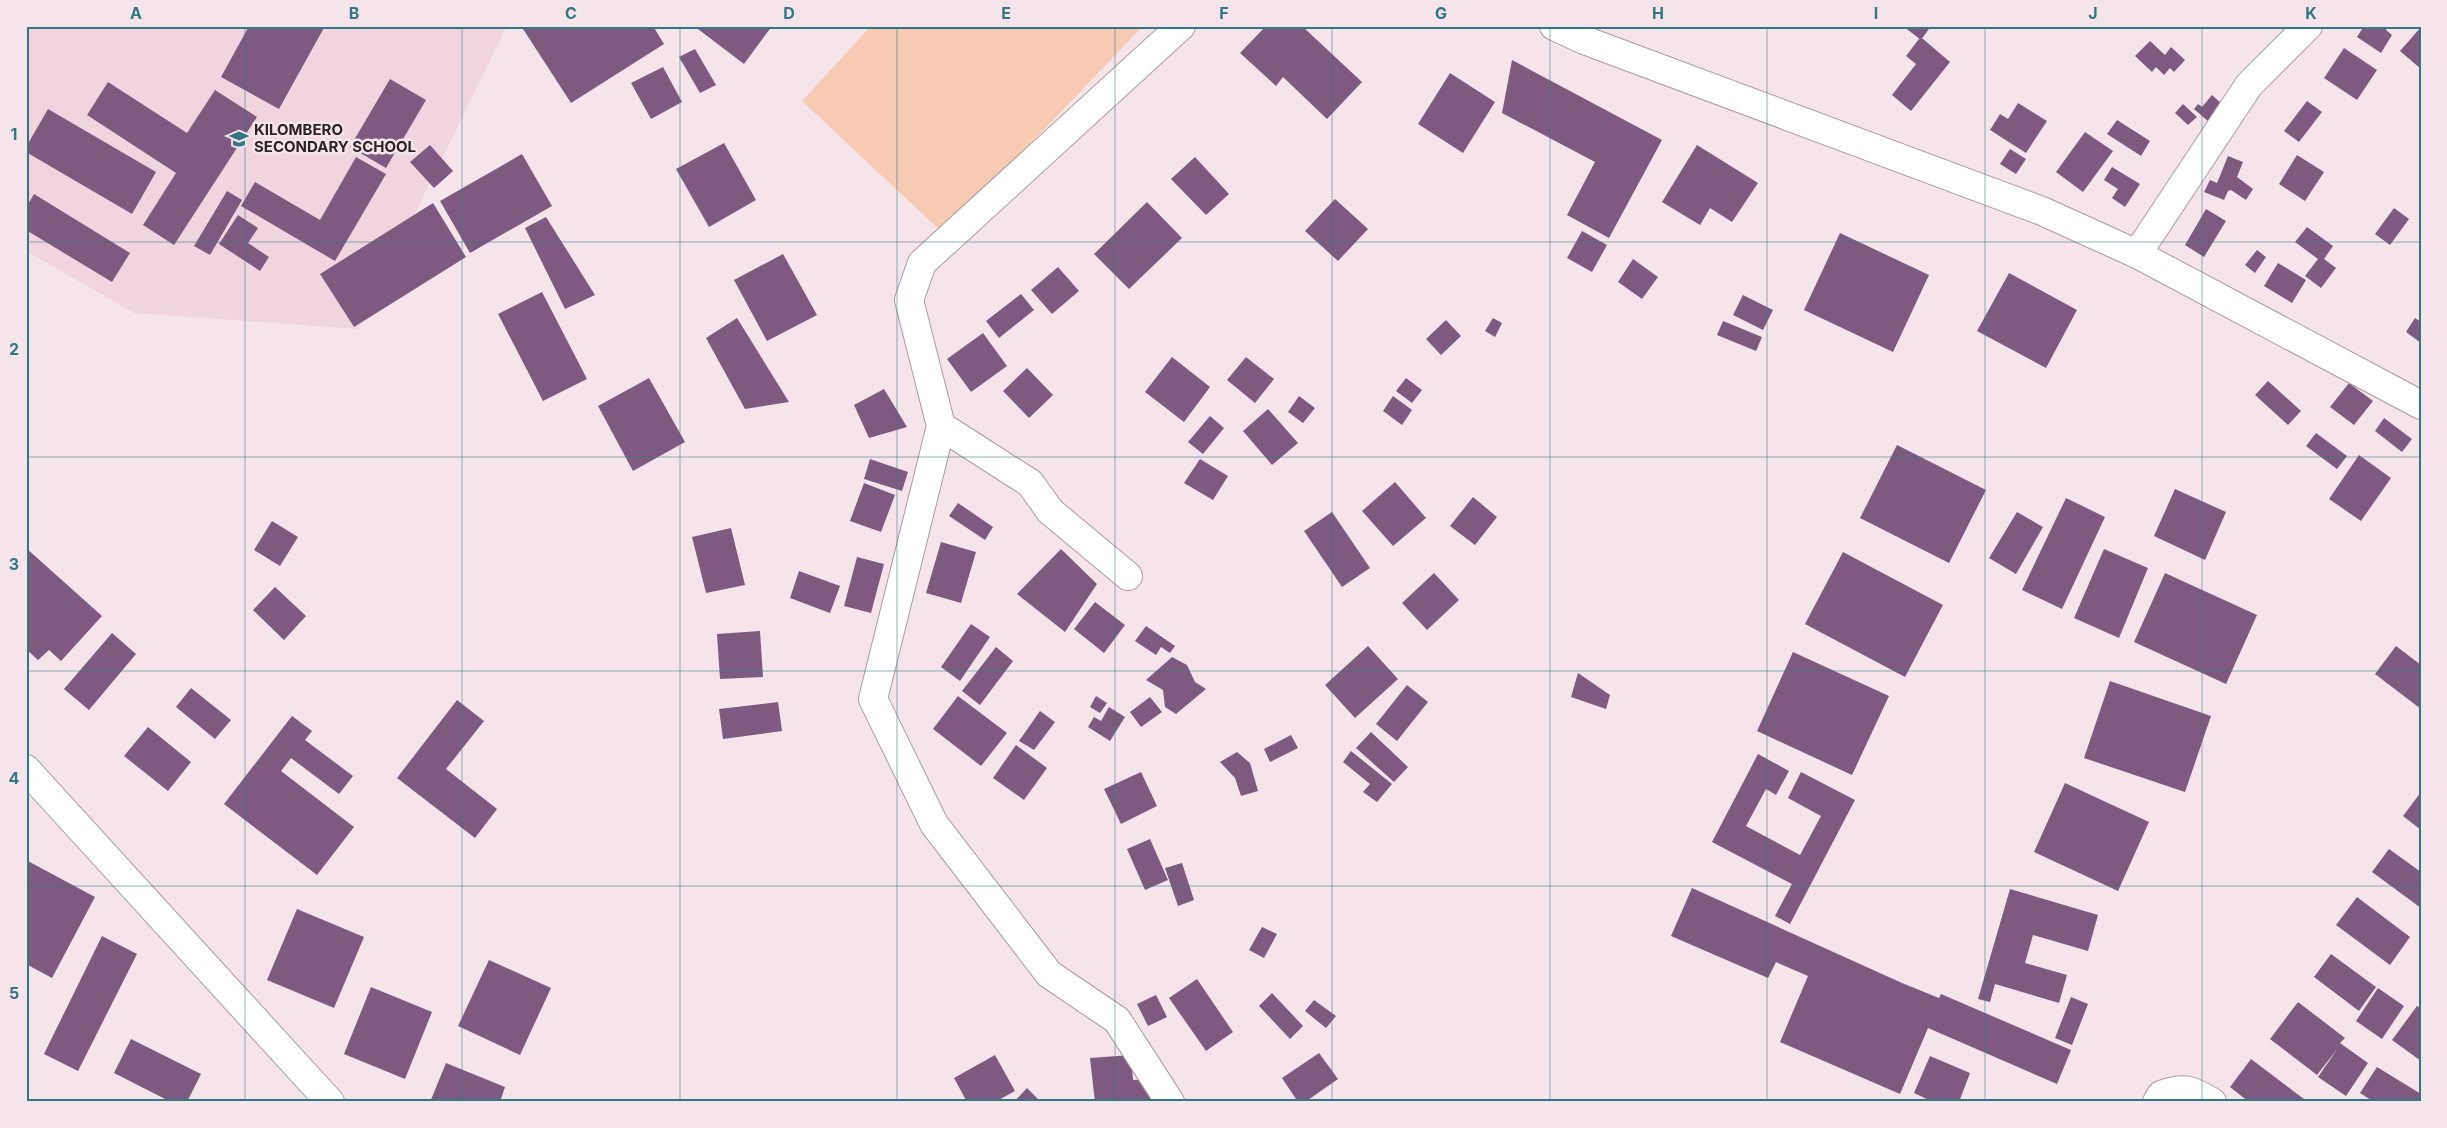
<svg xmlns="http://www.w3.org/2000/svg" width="2447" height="1128" viewBox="0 0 2447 1128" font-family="Inter,sans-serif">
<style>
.built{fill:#f0d5df}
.green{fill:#f6cab3}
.building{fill:#7e5a80}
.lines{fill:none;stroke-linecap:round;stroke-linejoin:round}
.street-casing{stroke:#ab9aa0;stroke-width:30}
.street{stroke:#fff;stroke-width:28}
.grid{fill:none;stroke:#327884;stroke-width:1;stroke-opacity:0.55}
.labels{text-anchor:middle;stroke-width:5;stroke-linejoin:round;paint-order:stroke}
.poi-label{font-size:15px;font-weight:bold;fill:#2b2427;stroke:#f6e4eb;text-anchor:start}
.neatline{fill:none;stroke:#327884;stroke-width:2}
.grid-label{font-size:16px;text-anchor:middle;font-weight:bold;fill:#327884}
</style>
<rect width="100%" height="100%" fill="#f6e4eb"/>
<!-- built -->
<path class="built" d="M26,26H507L358,329L134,313L26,251Z"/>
<!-- green -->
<path class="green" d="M871,26H1143L944,234L802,101Z"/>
<!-- building -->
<path class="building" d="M249,26H325L279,109L221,77Z
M527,26H653L664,44L571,103L523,29Z
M694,26H772L744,64Z
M1266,26H1302L1362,82L1327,119L1283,77L1276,86L1240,53Z
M1903,26H1931L1921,40Z
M2364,26H2388L2386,30L2392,35L2381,53L2357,37Z
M2421,27V69L2400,51Z
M1919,39H1923L1950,62L1911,111L1892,95L1916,64L1906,56Z
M2150,41L2165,55L2171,47L2185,60L2174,72L2170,68L2164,75L2156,67L2152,72L2135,56Z
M2344,48L2377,70L2357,100L2324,78Z
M695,49L716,85L700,93L679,57Z
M1512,60L1662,140L1609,238L1567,215L1595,162L1502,113Z
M663,67L682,102L651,119L631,83Z
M1450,73L1495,102L1463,153L1418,124Z
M390,79L426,100L386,168L350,147Z
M108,82L187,133L215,90L257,117L174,245L143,225L176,173L87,115Z
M2212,95L2224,106L2209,122L2194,109L2198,104L2202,107Z
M2307,101L2322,112L2299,142L2284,131Z
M2018,103L2047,121L2026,153L1990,130L2000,114L2008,119Z
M2183,104L2197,117L2188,125L2175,113Z
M48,109L156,172L132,214L26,152V147Z
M2117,120L2150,141L2141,156L2107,134Z
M2085,132L2113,151L2083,192L2056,172Z
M724,143L756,200L709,227L676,169Z
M430,145L453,171L434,188L410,162Z
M1697,145L1758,183L1732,222L1710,208L1700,225L1662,202Z
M2010,149L2026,159L2016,174L2000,164Z
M522,154L552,206L470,253L440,201Z
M2297,155L2324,172L2305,201L2279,184Z
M2228,156L2243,162L2237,177L2253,189L2246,200L2231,190L2228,191L2224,200L2204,192L2210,180L2217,183Z
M356,157L386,174L335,261L241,206L255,182L320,220Z
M1195,157L1229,194L1206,215L1171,179Z
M2112,167L2140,184L2125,207L2112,198L2118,189L2104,180Z
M227,191L242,200L210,255L194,246Z
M34,194L130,253L112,282L26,230V208Z
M1335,199L1368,229L1338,261L1305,231Z
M1147,202L1182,238L1129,289L1094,254Z
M433,203L466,257L354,327L320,274Z
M2394,208L2409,219L2390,245L2375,234Z
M2206,209L2226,221L2204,257L2185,245Z
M238,215L258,228L248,243L269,257L260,271L219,244Z
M546,217L595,295L565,309L525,228Z
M2307,227L2333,246L2324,259L2336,268L2321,288L2305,276L2318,259L2295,242Z
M1582,231L1607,245L1592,272L1567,258Z
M1840,233L1929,275L1893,352L1804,310Z
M2257,250L2266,257L2255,273L2245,265Z
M783,254L817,315L767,341L734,280Z
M1633,259L1658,277L1642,299L1618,282Z
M2278,263L2306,280L2292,303L2264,286Z
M1058,267L1079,291L1052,314L1031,290Z
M2009,273L2077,310L2046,368L1977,331Z
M542,292L587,379L543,401L498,314Z
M1021,294L1034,310L999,338L986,321Z
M1743,295L1773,310L1763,330L1733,315Z
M737,318L789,402L745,409L706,338Z
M1493,318L1502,323L1495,337L1485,331Z
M2415,318L2421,322V343L2406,332Z
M1446,320L1461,336L1441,355L1426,339Z
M1723,321L1762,337L1756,351L1717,335Z
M983,333L1007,366L971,392L947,359Z
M1172,357L1210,387L1184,422L1145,392Z
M1246,357L1274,379L1255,403L1227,380Z
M1027,368L1053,395L1029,418L1003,391Z
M649,378L685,442L633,471L598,406Z
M1406,378L1422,390L1412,403L1396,391Z
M2268,381L2301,411L2288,425L2255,395Z
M2349,383L2373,401L2354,425L2330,407Z
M884,389L907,427L869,438L854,405Z
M1299,396L1315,408L1303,423L1288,412Z
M1393,396L1412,410L1402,425L1383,411Z
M1268,409L1298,443L1272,465L1243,431Z
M1210,416L1224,428L1203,454L1188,442Z
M2384,418L2412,439L2402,452L2375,431Z
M2316,433L2347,456L2337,469L2306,446Z
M1897,445L1986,490L1949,563L1860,518Z
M2359,455L2391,478L2361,521L2329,499Z
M870,459L908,472L902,491L864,479Z
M1200,459L1228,476L1213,500L1184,483Z
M1395,482L1426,518L1393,546L1362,511Z
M864,483L895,495L881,532L850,521Z
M2175,489L2226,512L2205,560L2154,536Z
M1473,497L1497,517L1475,545L1450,526Z
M2066,498L2105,517L2062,609L2022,590Z
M958,503L993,527L985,540L949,516Z
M1332,512L1370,568L1342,587L1304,531Z
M2017,512L2043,527L2016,574L1989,558Z
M272,521L298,537L280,566L254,550Z
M731,528L745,585L706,593L692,537Z
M941,542L976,552L961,603L926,593Z
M26,548L102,616L61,661L49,650L38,660L26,649Z
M1061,549L1097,584L1065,632L1017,594Z
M2104,549L2148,568L2119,638L2074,618Z
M1843,552L1943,605L1905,677L1805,624Z
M857,557L884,564L871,613L844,606Z
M799,571L840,586L830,613L790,598Z
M1434,573L1459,600L1427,630L1402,603Z
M2165,573L2257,615L2226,684L2134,642Z
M275,587L306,616L284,640L253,610Z
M1095,602L1125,625L1104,653L1074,629Z
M971,624L990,637L960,681L941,667Z
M1146,626L1175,646L1170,653L1161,647L1156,655L1135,641Z
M760,631L763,677L720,679L717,634Z
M112,633L136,654L89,710L64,689Z
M1368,646L1398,679L1355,718L1325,685Z
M2396,646L2421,665V709L2375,674Z
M996,647L1013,661L980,705L962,691Z
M1793,652L1889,696L1852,775L1757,731Z
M1172,657L1187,665L1195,682L1206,689L1176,714L1165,707L1163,690L1146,680Z
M1578,673L1610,695L1606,709L1571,697Z
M2110,681L2211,716L2185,792L2084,758Z
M1407,685L1428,702L1397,741L1376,724Z
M191,688L231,720L215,739L176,707Z
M958,696L1007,733L981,766L933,729Z
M1096,696L1107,703L1100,713L1090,707Z
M1150,697L1162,712L1141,727L1130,712Z
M457,700L484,721L446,769L497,809L475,838L397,778Z
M778,702L782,731L723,739L719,709Z
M1109,707L1125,717L1110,741L1088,727L1094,717L1101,721Z
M1040,711L1055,722L1034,750L1019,741Z
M292,716L312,731L305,740L353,776L339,794L291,758L281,771L354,827L317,875L224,804Z
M148,727L191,762L168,791L124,756Z
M1371,732L1408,767L1394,782L1356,748Z
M1291,735L1298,748L1270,762L1264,749Z
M1016,745L1047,768L1024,800L993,778Z
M1351,751L1392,784L1377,802L1363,792L1370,784L1343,762Z
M1237,752L1250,763L1258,791L1241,796L1235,778L1220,762Z
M1758,754L1789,771L1776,795L1766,789L1746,826L1800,855L1821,816L1788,798L1801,772L1855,800L1790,924L1775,916L1792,884L1712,842Z
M1141,772L1157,806L1121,824L1104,789Z
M2065,783L2149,822L2118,891L2034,852Z
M2421,792V830L2403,816Z
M1150,839L1168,880L1145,890L1127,849Z
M2389,849L2421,872V908L2372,872Z
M26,860L95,897L52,978L26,964Z
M1182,863L1194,900L1178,906L1165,868Z
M1692,888L1902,983L1939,998L1941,994L2071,1050L2057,1084L1928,1028L1900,1094L1780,1042L1808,976L1776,962L1768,978L1671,936Z
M2010,889L2098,915L2088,951L2033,935L2025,963L2067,975L2059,1003L1995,984L1990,1002L1978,999Z
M2357,897L2410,937L2390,965L2336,925Z
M297,909L364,937L334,1008L267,980Z
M1262,927L1277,934L1264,958L1249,950Z
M102,936L137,954L78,1071L44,1054Z
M2331,954L2376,987L2359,1011L2314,977Z
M489,960L551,988L520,1055L458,1026Z
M1197,979L1233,1032L1206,1051L1169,998Z
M371,987L432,1012L405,1079L344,1054Z
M2378,988L2404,1006L2382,1039L2356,1021Z
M1272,993L1303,1026L1290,1039L1259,1006Z
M1156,995L1167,1017L1148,1026L1137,1004Z
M2071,997L2088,1004L2072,1045L2055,1038Z
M1314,1000L1336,1016L1326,1028L1305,1011Z
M2298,1002L2345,1038L2340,1043L2368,1063L2346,1096L2318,1077L2338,1048L2317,1075L2270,1039Z
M2417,1006L2421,1008V1061L2392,1040Z
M131,1039L201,1074L187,1102H171L114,1073Z
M1319,1053L1338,1079L1305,1102H1298L1282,1078Z
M995,1055L1015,1091L995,1102H967L954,1078Z
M1131,1055L1133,1080L1152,1079L1154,1100L1095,1102L1090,1058Z
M1930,1056L1970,1073L1959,1102H1933L1914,1093Z
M2251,1059L2308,1102H2249L2230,1087Z
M446,1063L505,1087L500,1102H430Z
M2377,1067L2421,1094V1102H2374L2360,1093Z
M1027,1088L1041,1102H1014Z"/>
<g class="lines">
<!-- street casing -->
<g class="street-casing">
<path id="street" d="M1554,26L1584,40L2042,211L2137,254L2421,405
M2137,254L2249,85L2308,26
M941,426L1030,483L1050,511L1128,576
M26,769L330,1102
M1170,1102L1117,1020L1049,974L934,824L873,699L941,426L909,300L922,263L1181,26
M2157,1102L2161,1095C2184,1086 2192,1090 2212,1102"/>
</g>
<!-- street -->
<use href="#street" class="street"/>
</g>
<!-- grid -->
<path class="grid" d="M245,26V1102M462,26V1102M680,26V1102M897,26V1102M1115,26V1102M1332,26V1102M1550,26V1102M1767,26V1102M1985,26V1102M2202,26V1102M26,242H2421M26,457H2421M26,671H2421M26,886H2421"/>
<!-- icons -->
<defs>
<g id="school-bare" transform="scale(1.5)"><path d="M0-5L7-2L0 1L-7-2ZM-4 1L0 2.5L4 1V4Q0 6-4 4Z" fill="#327884" stroke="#f6e4eb" stroke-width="2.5" paint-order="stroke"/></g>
</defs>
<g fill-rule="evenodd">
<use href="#school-bare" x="239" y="139"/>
</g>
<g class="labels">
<!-- poi labels -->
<g class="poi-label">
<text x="254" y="135">KILOMBERO<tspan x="254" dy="17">SECONDARY SCHOOL</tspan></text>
</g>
</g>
<!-- border -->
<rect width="2447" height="1128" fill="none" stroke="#f6e4eb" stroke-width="55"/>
<rect x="28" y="28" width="2392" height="1072" class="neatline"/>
<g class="grid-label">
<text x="136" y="19">A</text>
<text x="354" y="19">B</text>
<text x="571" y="19">C</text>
<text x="789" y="19">D</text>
<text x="1006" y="19">E</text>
<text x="1224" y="19">F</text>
<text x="1441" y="19">G</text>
<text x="1658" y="19">H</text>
<text x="1876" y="19">I</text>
<text x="2093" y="19">J</text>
<text x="2311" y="19">K</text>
<text x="14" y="140">1</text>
<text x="14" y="355">2</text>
<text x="14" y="570">3</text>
<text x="14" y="784">4</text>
<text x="14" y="999">5</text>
</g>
</svg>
